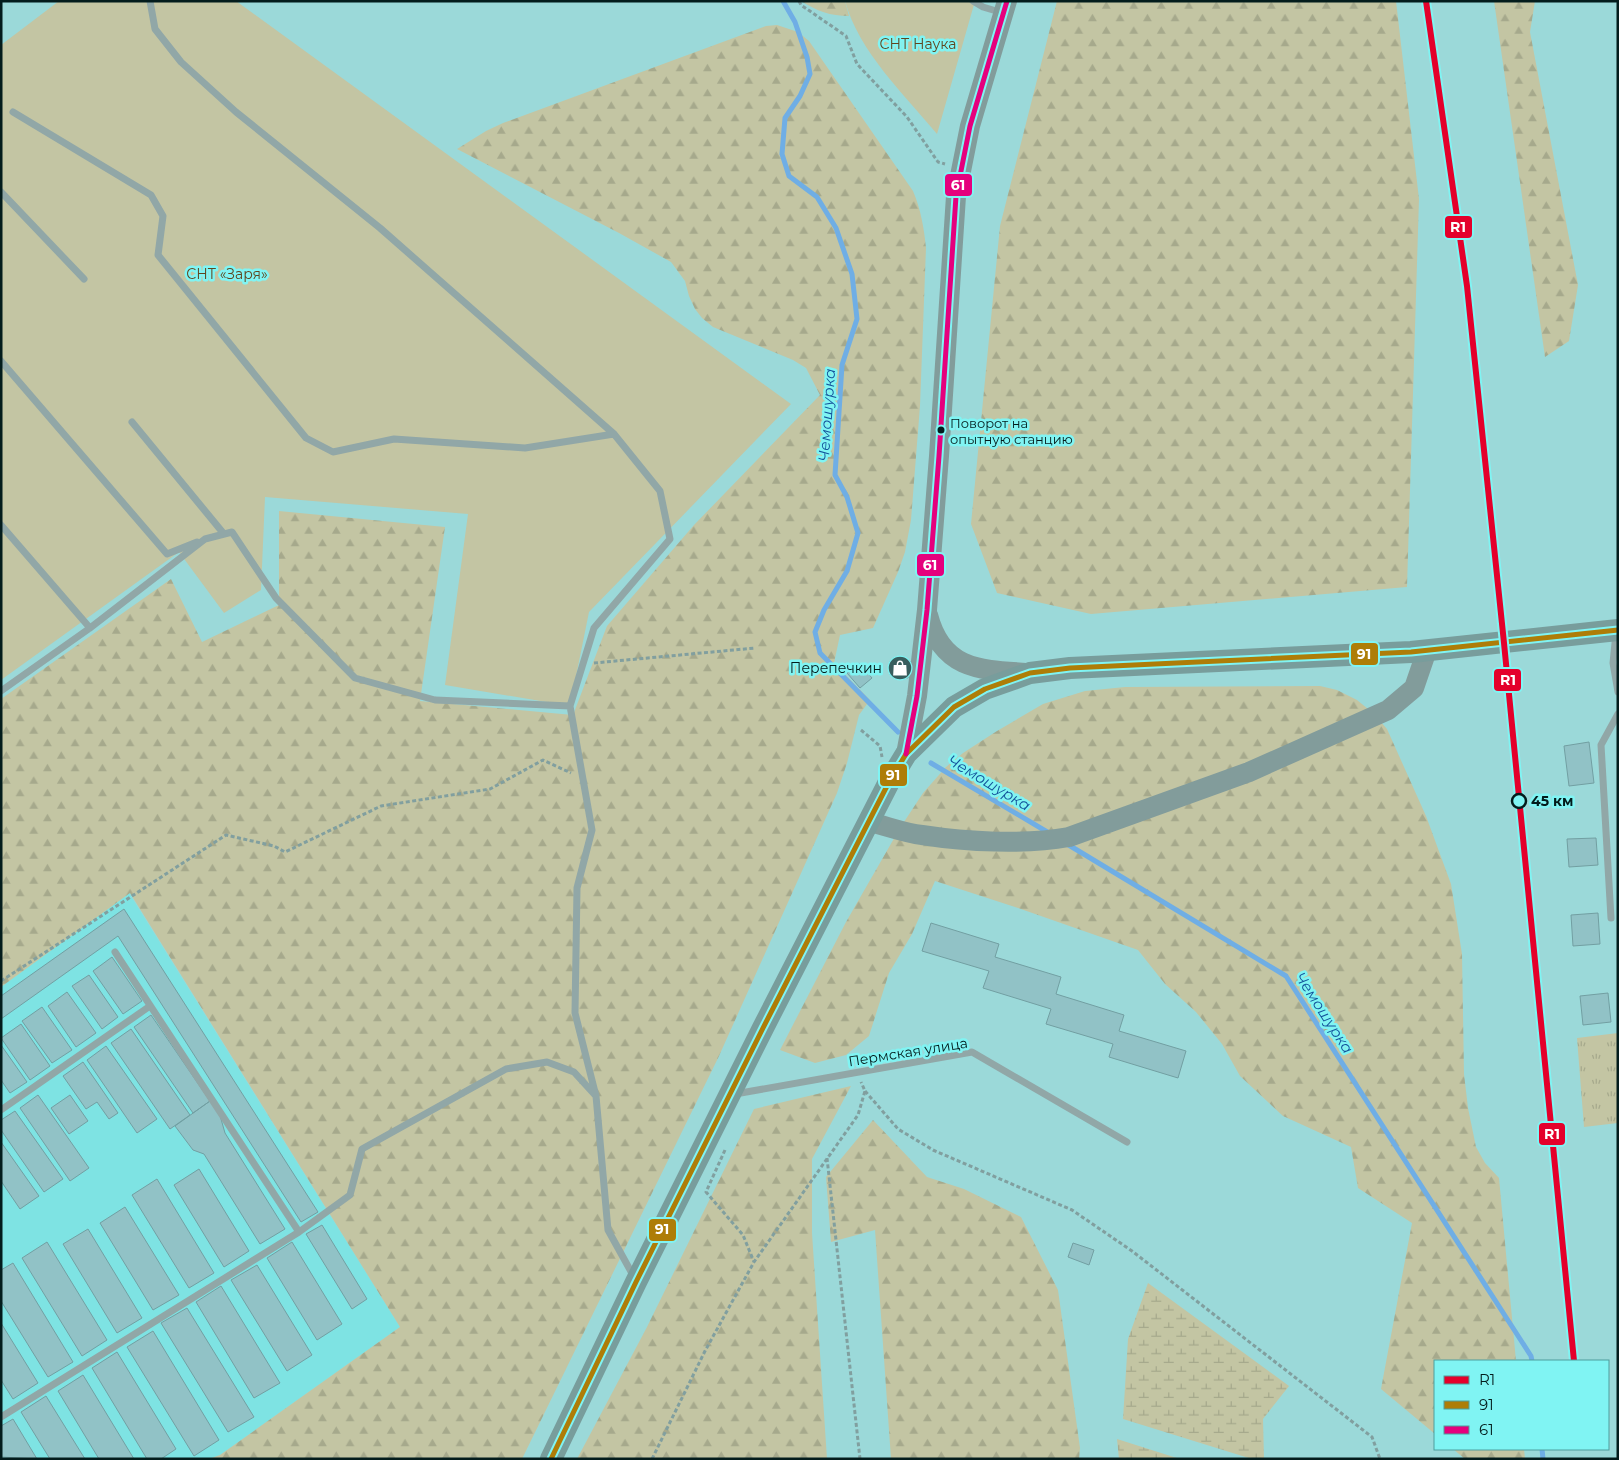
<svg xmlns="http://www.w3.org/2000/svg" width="1619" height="1460" viewBox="0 0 1619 1460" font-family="Montserrat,sans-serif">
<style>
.built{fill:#7ee3e3}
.grass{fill:url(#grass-tufts)}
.forest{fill:url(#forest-firs)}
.wetland{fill:url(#wetland-marsh)}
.garden{fill:#c3c5a3}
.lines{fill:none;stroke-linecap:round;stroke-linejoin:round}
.stream{stroke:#6faee5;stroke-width:5}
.building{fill:#91c2c6;stroke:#729fa2}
.path{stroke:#819f9f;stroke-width:3;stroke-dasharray:4 2.5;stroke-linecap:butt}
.lane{stroke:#91a7a7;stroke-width:7}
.secondary{stroke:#829c9b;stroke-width:20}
.primary{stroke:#789d9c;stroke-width:22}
.bus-1-casing{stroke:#80f4f3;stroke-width:9}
.bus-2-casing{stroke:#80f4f3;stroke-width:9}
.bus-1{stroke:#ae7d08;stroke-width:5}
.bus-2{stroke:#e5007d;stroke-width:5}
.rail-1-casing{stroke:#80f4f3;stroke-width:10}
.rail-1{stroke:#e4002b;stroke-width:6}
.bus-dot{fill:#031c1c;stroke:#80f4f3;stroke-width:2}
.stop-dot{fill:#80f4f3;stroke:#031c1c;stroke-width:2.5}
.labels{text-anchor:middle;stroke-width:5;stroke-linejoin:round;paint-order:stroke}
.bus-label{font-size:13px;fill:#031c1c;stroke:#80f4f3;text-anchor:start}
.park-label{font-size:14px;fill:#60451e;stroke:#80f4f3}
.poi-label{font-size:14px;fill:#031c1c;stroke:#80f4f3;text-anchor:end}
.stop-label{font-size:14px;font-weight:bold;fill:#031c1c;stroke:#80f4f3;text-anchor:start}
.street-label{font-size:14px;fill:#031c1c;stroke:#80f4f3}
.water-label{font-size:15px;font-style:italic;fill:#13539a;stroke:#80f4f3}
.line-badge{stroke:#80f4f3;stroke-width:2}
.badge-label{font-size:14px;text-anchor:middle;font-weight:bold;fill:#fff}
</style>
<defs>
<pattern id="grass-tufts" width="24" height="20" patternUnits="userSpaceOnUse" patternTransform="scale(1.25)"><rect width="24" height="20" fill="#c3c5a3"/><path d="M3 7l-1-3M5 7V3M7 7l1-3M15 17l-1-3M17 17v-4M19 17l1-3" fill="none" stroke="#a6a98c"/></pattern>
<pattern id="forest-firs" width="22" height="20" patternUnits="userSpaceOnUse" patternTransform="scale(1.25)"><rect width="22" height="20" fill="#c3c5a3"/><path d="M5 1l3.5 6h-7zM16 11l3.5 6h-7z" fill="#a6a98c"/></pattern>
<pattern id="wetland-marsh" width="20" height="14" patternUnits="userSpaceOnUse" patternTransform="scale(1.25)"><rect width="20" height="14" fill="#c3c5a3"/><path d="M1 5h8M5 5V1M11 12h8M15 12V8" fill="none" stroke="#a6a98c"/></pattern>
</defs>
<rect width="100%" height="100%" fill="#9bd9d9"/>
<!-- built -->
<path class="built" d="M129,893L400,1327L220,1455L209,1459H1V987Z"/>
<!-- grass -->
<path class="grass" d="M1618,1033V1123L1584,1127L1577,1038Z"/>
<!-- forest -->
<path class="forest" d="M801,1H845L849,16C830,16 817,11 801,1Z
M1057,1H1396L1419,199L1407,587L1091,614L997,593L971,524L1000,226Z
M1494,1H1535L1530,32L1578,285L1569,341L1545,357Z
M777,25L798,32L809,41L913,191C921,210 924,228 926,248L920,406L911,520L905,552L898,572L873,628L840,635L834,663L870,700L859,715L847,763L837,793L719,1056L522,1459H209L220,1455L400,1327L130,893L1,987V699L171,579L202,642L279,605V511L445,527L420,701L573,715L607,626L694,525L820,395L806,368L793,360L713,327L702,318L695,309L689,296L685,281L671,262L619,233L457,149L486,131L503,123L766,26Z
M1320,686L1337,690L1357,700L1373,713L1387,729L1426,816L1451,884L1462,954L1464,1074L1468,1108L1476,1147L1485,1163L1499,1178L1516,1361H1435V1434L1381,1389L1412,1223L1358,1188L1351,1147L1283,1116L1240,1076L1222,1044L1196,1012L1165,984L1138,950L1018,908L935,881L912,934L889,973L869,1036L846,1055L815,1063L780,1050L846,922L900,828L923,793L946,767L963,753L997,731L1043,704L1085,691L1125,687Z
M851,1086L812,1159V1233L827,1459H577L647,1327L754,1109Z
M873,1120L927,1177L964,1189L1021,1217L1058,1290L1080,1448L1079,1459H891L875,1230L831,1242L826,1177Z
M1453,1449H1524L1525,1459H1465Z"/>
<!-- wetland -->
<path class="wetland" d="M1148,1283L1289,1386L1263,1419L1264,1459H1252L1123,1419L1128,1339Z
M1117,1439L1180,1459H1119Z"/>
<!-- garden -->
<path class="garden" d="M59,1H236L791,404L589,612L570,706L445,685L468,514L265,497L261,590L224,613L179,552L1,680V45Z
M845,1H975L937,134C904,94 859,52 845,1Z"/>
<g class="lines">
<!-- stream -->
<path class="stream" d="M783,1L795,22L807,57L810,74L800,96L785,118L782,154L789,176L817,197L836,228L852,274L857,319L842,365L835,475L847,497L858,533L847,571L824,610L815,632L820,653L898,732
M931,763L1049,833
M1067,844L1286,976L1531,1356L1532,1361
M1542,1449L1543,1459"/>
</g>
<!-- building -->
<path class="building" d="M893,658L910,661L908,678L890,675Z
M859,663L872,678L860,688L847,673Z
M1589,742L1594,783L1569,786L1564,746Z
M1596,838L1598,865L1569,867L1567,839Z
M124,909L318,1212L301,1222L118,936L1,1019V996Z
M1598,913L1600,944L1573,946L1571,915Z
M931,923L999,944L995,957L1061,977L1056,994L1124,1015L1119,1031L1186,1051L1178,1078L1109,1057L1113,1044L1046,1024L1051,1009L983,988L989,971L922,951Z
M112,957L142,1001L123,1014L93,971Z
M89,975L118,1017L102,1029L72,986Z
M67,992L96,1033L76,1047L48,1006Z
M1608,993L1611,1022L1583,1025L1580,996Z
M42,1007L72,1050L52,1063L22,1021Z
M151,1015L210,1101L193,1113L134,1027Z
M21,1024L50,1066L30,1080L1,1038Z
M131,1029L190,1115L170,1129L111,1043Z
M1,1045L27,1082L10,1093L1,1080Z
M106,1046L157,1119L137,1133L87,1060Z
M83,1062L118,1113L109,1119L97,1102L86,1109L63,1076Z
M38,1095L89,1168L70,1181L20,1108Z
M70,1095L88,1121L69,1134L51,1108Z
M210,1101L219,1112L225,1133L285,1229L260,1244L204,1154L193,1150L175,1126Z
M15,1111L63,1179L44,1192L1,1130V1120Z
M1,1142L39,1196L20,1209L1,1181Z
M199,1169L249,1251L224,1267L174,1185Z
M157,1179L214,1273L189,1288L132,1195Z
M125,1207L179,1295L153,1310L100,1223Z
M322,1225L367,1299L352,1309L306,1234Z
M88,1229L142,1318L117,1333L63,1244Z
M47,1242L107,1340L82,1356L22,1258Z
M292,1242L342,1324L317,1340L267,1258Z
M1073,1243L1094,1250L1089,1265L1068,1257Z
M13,1263L73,1362L48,1377L1,1301V1270Z
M257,1265L312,1355L287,1371L231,1280Z
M221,1286L280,1383L254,1398L196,1302Z
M187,1308L254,1417L228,1432L161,1323Z
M1,1323L38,1383L13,1399L1,1380Z
M153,1331L219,1440L194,1456L127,1347Z
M117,1352L176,1449L161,1459H147L92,1368Z
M83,1375L134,1459H99L58,1391Z
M46,1396L85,1459H50L21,1412Z
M13,1419L37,1459L1,1457V1426Z"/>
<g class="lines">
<!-- path -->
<path class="path" d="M799,1L801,5L846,36L857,64L907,117L938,162L945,164
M594,663L755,648
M861,730L880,746L882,757
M1,981L226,835L274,846L285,852L381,806L490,789L543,760L571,773
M865,1091L898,1129L933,1150L1072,1210L1132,1251L1372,1437L1380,1459
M725,1150L706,1192L743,1235L754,1262
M827,1158L860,1459
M652,1459L705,1351L754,1262L858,1115L865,1091L861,1082"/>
<!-- lane -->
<path class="lane" d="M150,1L155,29L181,62L236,112L380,228L614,434L660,491L670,539L594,628L570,706L592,830L577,888L575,1013L596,1096L608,1230L634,1277
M973,1L983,7L1003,13
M13,112L151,195L163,216L158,255L306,438L333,452L394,439L525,448L614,434
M1,192L84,279
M1,361L167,554L197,542
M132,422L224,534
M1,525L90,628
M1616,633L1613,663L1618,692
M1,691L90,628L205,539L232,532L276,598L355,678L435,700L570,706
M1611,918L1601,745L1618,714
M735,1094L972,1052L1127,1142
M1,1110L150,1006
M299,1232L350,1195L362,1149L506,1069L547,1062L574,1072L595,1095
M1,1417L299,1232L115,952"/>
<!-- secondary -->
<path class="secondary" d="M928,615C942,670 980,670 1028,673
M906,754L917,696L927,610L939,456L956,196L970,126L1007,1
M869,822C887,826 904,833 922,835C967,842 1024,845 1069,837L1249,772L1388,710L1414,688L1427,650"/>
<!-- primary -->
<path class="primary" d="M551,1459L636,1282L763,1028L889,782L906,754L954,707L985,689L1030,673L1070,668L1411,652L1618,630"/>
<!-- bus-1 casing -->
<g class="bus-1-casing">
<path id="bus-1" d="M551,1459L636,1282L763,1028L889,782L906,754L954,707L985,689L1030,673L1070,668L1411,652L1618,630"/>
</g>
<!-- bus-2 casing -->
<g class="bus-2-casing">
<path id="bus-2" d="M906,754L917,696L927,610L939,456L956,196L970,126L1007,1"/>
</g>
<!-- bus-1 -->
<use href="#bus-1" class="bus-1"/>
<!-- bus-2 -->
<use href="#bus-2" class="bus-2"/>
<!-- rail-1 casing -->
<g class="rail-1-casing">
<path id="rail-1" d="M1426,1L1467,286L1504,643L1574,1361"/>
</g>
<!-- rail-1 -->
<use href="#rail-1" class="rail-1"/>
</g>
<!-- icons -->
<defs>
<g id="shop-disc" transform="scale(1.25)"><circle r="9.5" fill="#385e5e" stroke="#80f4f3"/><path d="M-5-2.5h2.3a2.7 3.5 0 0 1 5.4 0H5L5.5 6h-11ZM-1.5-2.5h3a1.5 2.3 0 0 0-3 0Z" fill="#fff"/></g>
</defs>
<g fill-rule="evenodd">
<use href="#shop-disc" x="900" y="668"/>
</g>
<!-- markers -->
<circle class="bus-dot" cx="941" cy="430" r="4.5"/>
<circle class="stop-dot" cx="1519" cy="801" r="7"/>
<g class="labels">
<!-- bus labels -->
<g class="bus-label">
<text x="950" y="428">Поворот на<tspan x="950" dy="16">опытную станцию</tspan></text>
</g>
<!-- park labels -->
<g class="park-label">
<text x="918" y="49">СНТ Наука</text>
<text x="227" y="279">СНТ «Заря»</text>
</g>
<!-- poi labels -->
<g class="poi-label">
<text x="882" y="673">Перепечкин</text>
</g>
<!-- stop labels -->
<g class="stop-label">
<text x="1531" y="806">45 км</text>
</g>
<!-- street labels -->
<g class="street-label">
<text transform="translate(908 1052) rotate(-9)" y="5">Пермская улица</text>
</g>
<!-- water labels -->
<g class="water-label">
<text transform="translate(827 415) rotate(-86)" y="5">Чемошурка</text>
<text transform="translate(989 783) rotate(31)" y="5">Чемошурка</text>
<text transform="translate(1324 1013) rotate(57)" y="5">Чемошурка</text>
</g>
</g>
<g class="line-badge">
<rect x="944" y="173" width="29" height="24" rx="5" fill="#e5007d"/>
<rect x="1444" y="215" width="29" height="24" rx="5" fill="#e4002b"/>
<rect x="916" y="553" width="29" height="24" rx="5" fill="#e5007d"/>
<rect x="1350" y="642" width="29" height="24" rx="5" fill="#ae7d08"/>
<rect x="1493" y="668" width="29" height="24" rx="5" fill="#e4002b"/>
<rect x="879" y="763" width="29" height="24" rx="5" fill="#ae7d08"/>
<rect x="1538" y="1122" width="28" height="24" rx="5" fill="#e4002b"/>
<rect x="648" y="1218" width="29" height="24" rx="5" fill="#ae7d08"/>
</g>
<g class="badge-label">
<text x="958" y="190">61</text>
<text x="1458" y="232">R1</text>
<text x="930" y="570">61</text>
<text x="1364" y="659">91</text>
<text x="1508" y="685">R1</text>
<text x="893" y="780">91</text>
<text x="1552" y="1139">R1</text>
<text x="662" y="1234">91</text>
</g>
<!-- border -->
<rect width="1619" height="1460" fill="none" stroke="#031c1c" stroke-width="5"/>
<!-- legend -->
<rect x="1434" y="1360" width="175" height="90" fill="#80f4f3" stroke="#4e9e9d"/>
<rect x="1444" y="1376" width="25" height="8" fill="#e4002b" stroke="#4e9e9d"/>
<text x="1479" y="1385" font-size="15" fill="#031c1c">R1</text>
<rect x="1444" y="1401" width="25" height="8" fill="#ae7d08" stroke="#4e9e9d"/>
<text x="1479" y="1410" font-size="15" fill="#031c1c">91</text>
<rect x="1444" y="1426" width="25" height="8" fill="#e5007d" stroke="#4e9e9d"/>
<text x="1479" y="1435" font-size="15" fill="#031c1c">61</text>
</svg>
